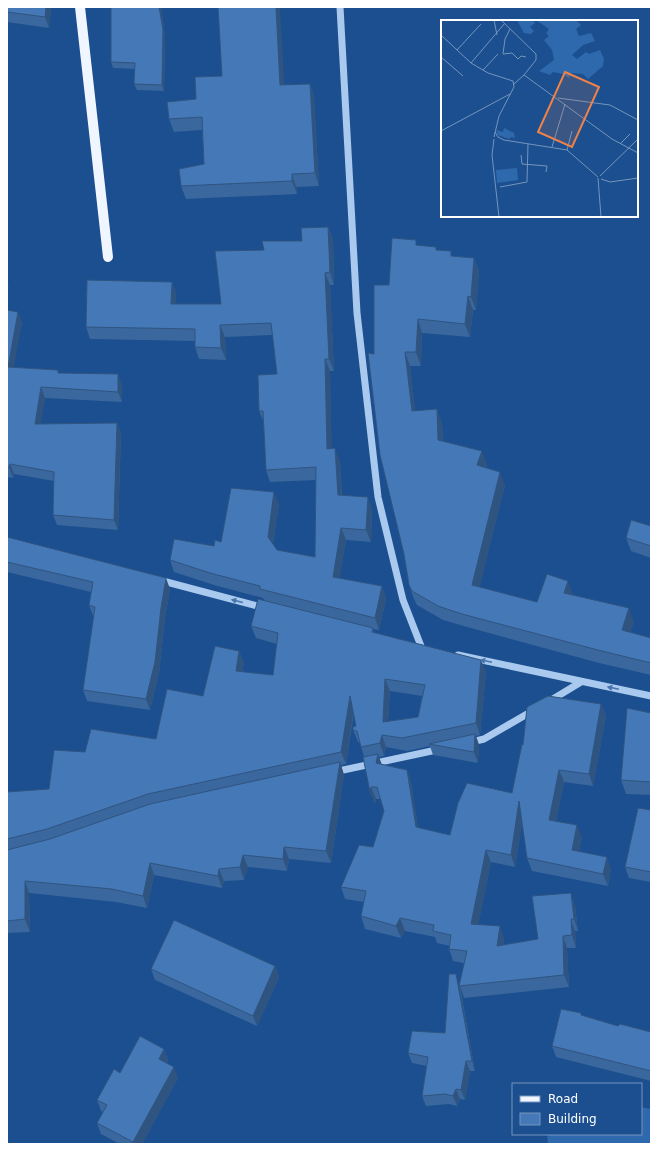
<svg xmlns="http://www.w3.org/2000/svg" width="658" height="1151" viewBox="0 0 658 1151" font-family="'DejaVu Sans',sans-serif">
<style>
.green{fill:#2e69ad}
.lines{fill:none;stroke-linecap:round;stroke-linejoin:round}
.minor{stroke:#a9c9ee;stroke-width:7}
.major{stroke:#f0f6ff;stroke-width:10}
.wall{fill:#3a679d;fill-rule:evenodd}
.shaded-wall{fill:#305480}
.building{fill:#4478b7;stroke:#305480;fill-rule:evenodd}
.oneway{fill:#4674ac}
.inset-road{fill:none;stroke:#7695bc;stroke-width:1}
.view{fill:#ee8249;fill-opacity:0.15;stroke:#ee8249;stroke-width:2}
.inset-edge{fill:none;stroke:#fff;stroke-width:2}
</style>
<rect width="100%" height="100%" fill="#1b4f8f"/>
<!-- green -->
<path class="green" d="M641,1107L651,1109V1144H548L547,1134H641Z"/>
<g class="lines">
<!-- minor -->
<path class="minor" d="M340,7L357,313L378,497L403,600L421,646
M159,580L265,608
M458,655L651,696
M548,702L581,682
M468,743L484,739L534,710
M334,772L441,749"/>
<!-- major -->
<path class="major" d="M80,7L108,257"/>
</g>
<!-- wall -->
<path class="wall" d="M7,7H51L49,28L7,22Z
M111,7H161L165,36L164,91L137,90L134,84L135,69L113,68L111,62Z
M222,76L284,85L310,84L314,97L319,186L296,187L297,194L186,199L181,186L204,164L202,130L174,132L169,119L196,99Z
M328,227L333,239L334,285H330L334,371H330L331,448L340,461L342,495L372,509L371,542L346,540L339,578L382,586L386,599L379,630L373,629L374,633L486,672L480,735L476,736L479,745L478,763L433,755L430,746L407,751L386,747L384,756L379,757L382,765L407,770L411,782L418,828L450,835L512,793L523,745L601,704L606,716L593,786L564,782L556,821L582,837L579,851L611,869L608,886L532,871L527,858L522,822L515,867L491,862L478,925L504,938L503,945L538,939L575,905L578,931H575L576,948H567L569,987L464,998L460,986L475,1071H470L465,1100L460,1099L457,1106L449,1104L426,1106L422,1096L427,1066L412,1063L408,1053L445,1033L459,984L460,986L464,963L453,961L449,949L450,946L437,943L435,937L405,931L401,938L365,929L361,916L364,902L345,899L341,887L373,847L384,811L380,799H376L375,804L370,792L364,757L360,743L358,742L353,730L356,726L354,713L346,764L341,765L344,775L331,863L289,859L287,871L248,867L244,880L224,881L222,888L154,875L147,908L116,902L29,893L30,932L7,933V792L49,789L85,752L156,739L203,696L239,651L244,663L242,672L273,675L277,644L256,638L251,626L264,600L263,598L214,585L174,572L170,560L214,546L221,542L279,504L273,544L277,550L315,557L316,480L270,482L266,470L264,423L259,411L277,374L273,335L225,337L226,360L199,359L195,347V341L90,339L86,327L172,282L176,294V304H221L264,250L302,241ZM390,691L422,696L418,717L388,721Z
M418,246L437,250L453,256L474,258L479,271L476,310H473L470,337L422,333L421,366H410L415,411L442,423L443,441L487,464L486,468L505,485L479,587L537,602L573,595L634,622L630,632L651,638V675L599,663L467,627L443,620L417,605L414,599L409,585L374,354L389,285Z
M7,310L22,322L13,367L60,373L122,384V402L45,398L40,424L117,423L121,433L118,530L57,525L53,515L54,481L14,474L13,478L7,477Z
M651,526V558L631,551L626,538Z
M7,537L170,589L165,618L159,673L150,710L87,701L83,690L94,617L93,616L89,605L91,592L7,572Z
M651,713V795L626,794L621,780Z
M651,810V882L629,878L625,867Z
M275,966L279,977L257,1026L155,980L151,969Z
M581,1015L618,1026L651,1032V1081L556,1057L552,1046Z
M164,1049L168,1060L167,1063L178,1078L142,1144H120L101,1134L97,1123L103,1112L101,1111L97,1100L120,1073Z"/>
<!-- shaded-wall -->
<path class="shaded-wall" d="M46,7H51L49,28L45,17Z
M159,7H161L165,36L164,91L162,85Z
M276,7H280L285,98L280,85Z
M310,84L314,97L319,186L315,173Z
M292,174L296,187L297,194L292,181Z
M328,227L333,239L334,285L330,272Z
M474,258L479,271L476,310L471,297Z
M325,273L330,285L334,371L329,359Z
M7,282L9,287L7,296Z
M172,282L176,294V316L171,304Z
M468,296L473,310L470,337L465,324Z
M18,312L22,322L12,377L8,367Z
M418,319L422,333L421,366L416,352Z
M220,325L225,337L226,360L221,348Z
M405,352L410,366L417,425L412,411Z
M325,359L330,371L332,461L327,449Z
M118,374L122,384V402L118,392Z
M41,387L45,398L39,434L35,424Z
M437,409L442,423L443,453L438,440Z
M117,423L121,433L118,530L114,520Z
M335,448L340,461L342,507L338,495Z
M482,451L487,464L482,479L477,465Z
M10,464L14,474L13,478L9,467Z
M500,472L505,485L477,598L472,585Z
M274,492L279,504L272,549L268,537Z
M368,497L372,509L371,542L366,530Z
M341,528L346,540L338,590L333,577Z
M166,578L170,589L165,618L159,673L150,710L146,699Z
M568,581L573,595L564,593Z
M382,586L386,599L379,630L375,618Z
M629,608L634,622L627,644L622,630Z
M239,651L244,663L240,683L236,671Z
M481,660L486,672L480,735L476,723Z
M385,679L390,691L387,734L383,722Z
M350,696L354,708L346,764L341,752Z
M601,704L606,716L593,786L589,774Z
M475,734L479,745L478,763L474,752Z
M382,735L386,747L384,756L380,743Z
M378,754L382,766L376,763Z
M340,762L344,775L331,863L326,851Z
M407,770L411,782L420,839L416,827Z
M559,770L564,782L554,832L549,820Z
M371,787L376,799L375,804L370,792Z
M519,801L524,813L515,867L511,855Z
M577,825L582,837L577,862L572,850Z
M284,847L289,859L287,871L283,859Z
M486,850L491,862L476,937L471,924Z
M243,855L248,867L244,880L240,867Z
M607,857L611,869L608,886L603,874Z
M150,863L154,875L147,908L143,896Z
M219,869L224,881L222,888L218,876Z
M25,881L29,893L30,932L25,919Z
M571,893L575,905L578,931L574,919Z
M400,918L405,931L401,938L396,926Z
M571,919L575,931L576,948L572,935Z
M500,926L504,938L501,958L497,946Z
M563,936L567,948L569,987L564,975Z
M275,966L279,977L257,1026L253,1016Z
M456,974L459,984L475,1071L472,1061Z
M164,1049L168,1060L163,1070L159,1059Z
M466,1061L470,1071L465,1100L461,1090Z
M174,1067L178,1078L142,1144H134L133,1142Z
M456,1089L460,1099L457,1106L453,1096Z"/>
<!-- building -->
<path class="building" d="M7,7H46L45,17L7,12Z
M111,7H159L163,30L162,85L134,84L135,63L111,62Z
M218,7H276L280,85L310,84L315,173L292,174V181L181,186L179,169L204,164L202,117L169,119L167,102L196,99L195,77L222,76Z
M328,227L330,272L325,273L329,359H325L327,449L335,448L338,495L368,497L366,530L341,528L333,577L382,586L375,618L260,589V586L210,573L170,560L174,539L214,546L215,540L221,542L231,488L274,492L268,537L277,550L315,557L316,467L266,470L263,411H259L258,375L277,374L271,323L220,325L221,348L195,347V329L86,327L87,280L172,282L171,304H221L215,251L264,250L262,241H302L301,228Z
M392,238L416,240V245L436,247V250L451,251V256L474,258L471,297L468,296L465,324L418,319L416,352H405L412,411L437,409L438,440L482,451L477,465L500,472L472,585L537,602L547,574L568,581L564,593L629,608L622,630L651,638V663L594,649L462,614L438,606L412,591L409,585L404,554L380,455L368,353L374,354V285H389Z
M7,310L18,312L8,367L58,370V373L118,374V392L41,387L35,424L117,423L114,520L53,515L54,472L10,464L9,467H7Z
M631,520L651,526V546L626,538Z
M7,537L166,578L161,608L155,662L146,699L83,690L95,607L89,605L93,582L7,562Z
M258,599L373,628L372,632L481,660L476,723L402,738L382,735L380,743L361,747L357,731L353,730V727L356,726L350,696L341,752L148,794L47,829L7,839V792L49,789L54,750L85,752L91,729L156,739L167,689L203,696L215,646L239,651L236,671L273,675L278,633L251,626ZM385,679L425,685L418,717L383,722Z
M548,696L601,704L589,774L559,770L549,820L577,825L572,850L607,857L603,874L527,858L519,801L511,855L486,850L471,924L500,926L497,946L538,939L532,896L571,893L574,919H571L572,935L563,936L564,975L459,986L467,951L449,949L451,935L433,931L434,925L400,918L396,926L361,916L366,891L341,887L359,845L373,847L384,811L377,787H371L370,792L363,757L378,754L376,763L407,770L416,827L450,835L458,803L467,783L512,793L522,744L523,745L527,707Z
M627,708L651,713V782L621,780Z
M475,734L474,752L429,744Z
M340,762L326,851L284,847L283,859L243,855L240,867L219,869L218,876L150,863L143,896L112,889L25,881V919L7,921V850L50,839L150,804Z
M638,808L651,810V872L625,867Z
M174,920L275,966L253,1016L151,969Z
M449,974H456L472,1061H466L461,1090L456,1089L453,1096L445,1094L422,1096L428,1057L408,1053L412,1031L445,1033Z
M561,1009L581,1013V1015L618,1026L620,1024L651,1032V1071L552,1046Z
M140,1036L164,1049L159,1059L174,1067L133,1142L97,1123L107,1105L97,1100L114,1069L120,1073Z"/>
<!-- one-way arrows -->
<defs><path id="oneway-solid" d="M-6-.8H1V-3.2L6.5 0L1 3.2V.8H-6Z"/></defs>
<g class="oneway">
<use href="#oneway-solid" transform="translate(237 601) rotate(-166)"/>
<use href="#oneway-solid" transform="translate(486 661) rotate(-168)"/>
<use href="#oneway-solid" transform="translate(613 688) rotate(-168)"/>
</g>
<!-- overview -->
<g transform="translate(441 20)">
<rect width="197" height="197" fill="#1b4f8f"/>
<path d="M76,0H92L94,3L89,7L93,11L90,14L83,13ZM95,0H135L140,5L135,9L138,16L150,13L154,21L142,25L131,35L136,39L145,32L148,34L159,30L163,39L162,46L147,59L142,54L130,53L128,58L122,54L112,52L109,55L98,51L113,40L111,30L103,20L108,16L105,13L108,9ZM63,108L73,113L74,118L70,117L68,119L57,115L55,110L62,112ZM76,148L77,160L56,163L55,150Z" fill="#2e69ad"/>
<path class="inset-road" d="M53,0L56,15M60,0L95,34V40L83,55M69,9L64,19L62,34L71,33L77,39L80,36L85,37M0,15L30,43L47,53L72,61L73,67L58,96L53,117M16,30L40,4M0,37L22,56M30,43L64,3M42,50L57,34M73,64L83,55L171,119L197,133M117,78L169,85L197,100M0,111L69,74M54,112L57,117L63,120L126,130L157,157M53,119L51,135L58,197M179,124L189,114M111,127L124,84M126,130L131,111M80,135L81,144L106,146L105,152M159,156L197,119M157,158L160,197M160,159L169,162L197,158M59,167L86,162L87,124"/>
<path class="view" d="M124,52L158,67L131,127L97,112Z"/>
<rect width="197" height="197" class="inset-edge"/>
</g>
<!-- border -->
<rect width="658" height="1151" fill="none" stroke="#ffffff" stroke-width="16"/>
<!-- legend -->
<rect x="512" y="1083" width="130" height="52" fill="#1b4f8f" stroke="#7695bc"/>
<rect x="520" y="1096" width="20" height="6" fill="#f0f6ff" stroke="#7695bc"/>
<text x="548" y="1103" font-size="12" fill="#ffffff">Road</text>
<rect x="520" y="1113" width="20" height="12" fill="#4478b7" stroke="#7695bc"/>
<text x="548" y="1123" font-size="12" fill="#ffffff">Building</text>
</svg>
